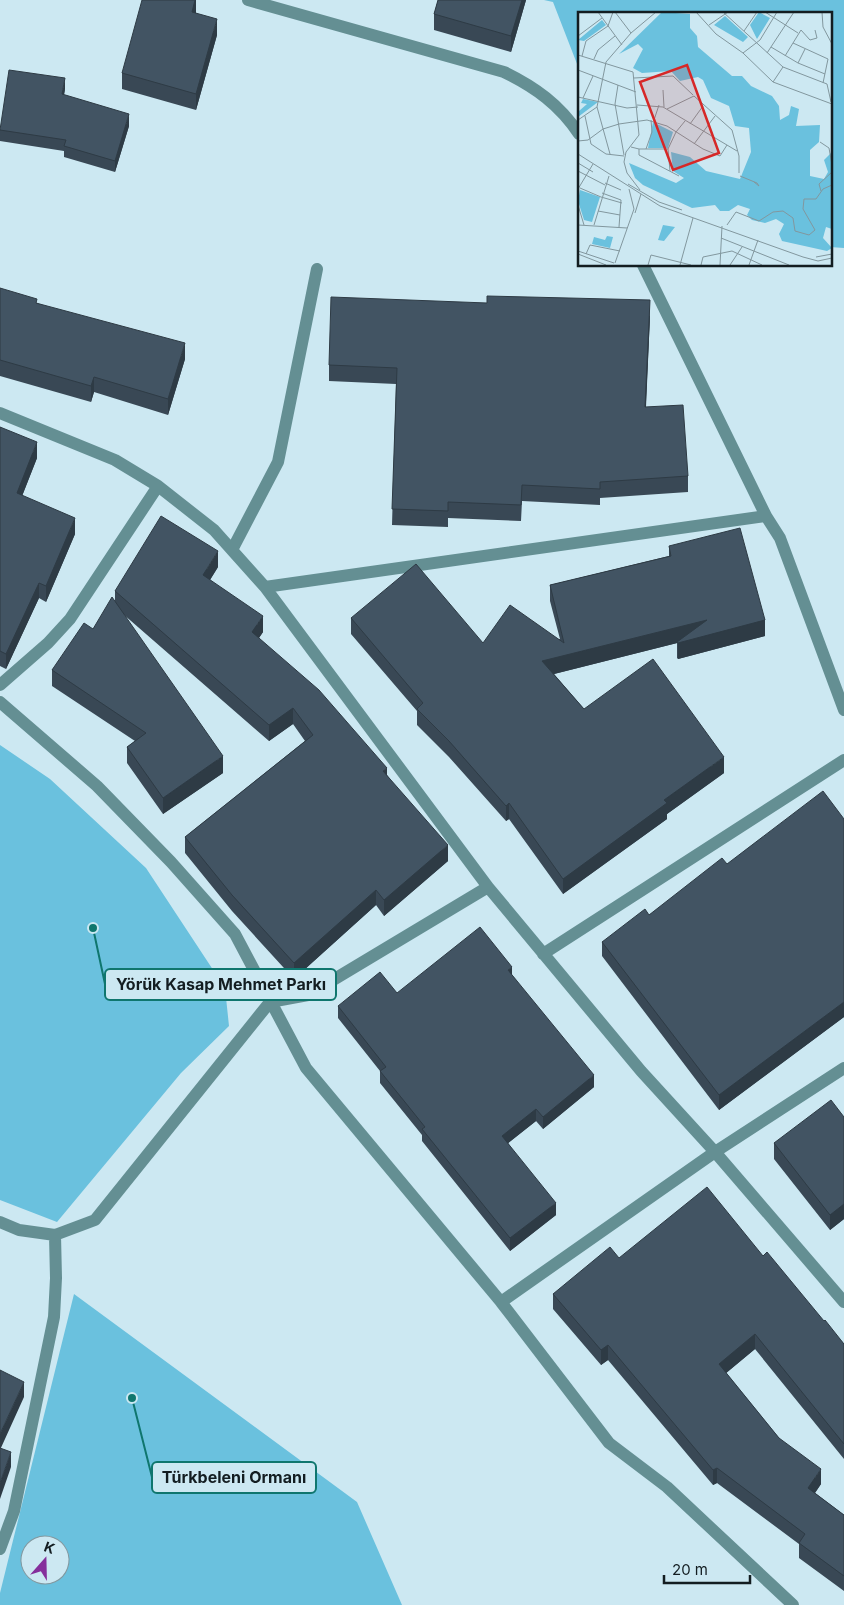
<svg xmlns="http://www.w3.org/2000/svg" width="844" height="1605" viewBox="0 0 844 1605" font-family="Inter,sans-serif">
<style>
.green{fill:#6ac1de;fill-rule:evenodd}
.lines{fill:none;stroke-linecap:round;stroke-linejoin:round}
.street{stroke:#648f93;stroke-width:12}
.wall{fill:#394855}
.shaded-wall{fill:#2e3b45}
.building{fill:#425463;stroke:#2e3b45}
.inset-road{fill:none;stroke:#82979e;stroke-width:1}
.view{fill:#d62828;fill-opacity:0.15;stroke:#d62828;stroke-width:2.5}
.inset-edge{fill:none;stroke:#131d21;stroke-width:2.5}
.leader{fill:none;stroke:#0f766e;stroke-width:2}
.callout-dot{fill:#0f766e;stroke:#cce8f2;stroke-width:2}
.callout{fill:#cce8f2;stroke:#0f766e;stroke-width:2}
.callout-label{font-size:16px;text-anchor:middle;font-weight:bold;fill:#131d21}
</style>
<rect width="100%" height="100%" fill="#cce8f2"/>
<!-- green -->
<path class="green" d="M544,0H844V248L830,247V14H579V69L553,2Z
M0,745L50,779L146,868L225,988L229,1026L181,1073L57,1222L0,1200Z
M74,1294L357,1502L402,1605H0V1593ZM30,1545H60V1575H30Z"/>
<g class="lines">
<!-- street -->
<path class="street" d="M248,0L504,72C535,87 560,105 579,134
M643,265L766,516
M0,413L115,460L158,486L214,530L265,587L488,887L641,1071L715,1152L844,1302
M232,550L278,462L317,269
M265,587L766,516L780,538L844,710
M0,685L48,643L70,619L158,486
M0,702L97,786L171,862L235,934L306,1068L501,1302L609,1443L667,1487L793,1605
M543,954L844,760
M0,1222L19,1230L55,1235L95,1220L270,1002L308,995L488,887
M501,1302L715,1152L844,1068
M0,1549L14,1511L54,1317L56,1278L55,1235"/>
</g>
<!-- wall -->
<path class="wall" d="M196,0V13L217,35L196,110L122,89V73Z
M438,0H526L511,52L434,30V14Z
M65,89L64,95L129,126L115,172L64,157V151L0,141V130Z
M0,288L37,303L185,359L168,415L94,392L91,402L0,376Z
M650,316L646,407L688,476V492L600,498V505L522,501L521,521L448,518V527L392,525L396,384L329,381V365Z
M0,427L37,458L22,496L75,534L46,602L39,598L6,669L0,666Z
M669,546L765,636L678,659L677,658V643L554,674L584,709L724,773L667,814V819L563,894L509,819L506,821L449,757L417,725V711L351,634V618L483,643L560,639L550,601V585L669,556Z
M218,567L210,580L263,632L259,638L387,775L448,861L384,916L376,905L294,979L232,911L185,853V837L305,741L293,724L269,741L123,614L223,773L163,814L127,763V747L135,741L52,686V670L93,629L115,603V591Z
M844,819V1017L719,1110L602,956V942L649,915L727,864Z
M512,975L594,1087L543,1129L536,1121L508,1143L556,1215L510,1251L422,1141V1135L380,1083V1071L338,1018V1006L397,993Z
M844,1117V1219L830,1230L774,1159V1143Z
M763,1256L844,1344V1459L755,1349L726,1373L779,1438L821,1484L815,1493L844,1515V1591L799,1558V1544L717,1483L713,1485L608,1360L601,1365L553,1309V1294L619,1258Z"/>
<!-- shaded-wall -->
<path class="shaded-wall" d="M195,0H196V14L192,12Z
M522,0H526L511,52V36Z
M217,19V35L196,110V94Z
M65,78V89L62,105V94Z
M129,114V126L115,172V161Z
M650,300V316L645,423V407Z
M185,343V359L168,415V399Z
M94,377V392L91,402V386Z
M37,442V458L17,509V493Z
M75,518V534L46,602V586Z
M218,551V567L203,591V575Z
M39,583V598L6,669V654Z
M263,616V632L252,648V632Z
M707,620H765V636L678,659V643L705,636L542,677V661Z
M293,708V724L269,741V725Z
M223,756V773L163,814V798Z
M724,757V773L667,814V819L563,894V879L664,800Z
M387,768V784L383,771Z
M509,803V819L506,821V806Z
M448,845V861L384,916V900Z
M376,890V905L294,979V963Z
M512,967V979L508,970Z
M844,1002V1017L719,1110V1095Z
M594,1075V1087L543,1129V1117Z
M536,1109V1121L502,1148V1136Z
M556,1203V1215L510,1251V1238Z
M844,1204V1219L830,1230V1215Z
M755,1334V1349L719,1379V1364Z
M608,1345V1360L601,1365V1350Z
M24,1382V1397L0,1450V1434Z
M11,1452V1467L0,1499V1483Z
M717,1468V1483L713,1485V1470Z
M821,1469V1484L808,1503V1488Z"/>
<!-- building -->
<path class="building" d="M142,0H195L192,12L217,19L196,94L122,73Z
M438,0H522L511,36L434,14Z
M9,70L65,78L62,94L129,114L115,161L64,146L66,140L0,130Z
M0,288L37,299L36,303L185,343L168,399L94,377L91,386L0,360Z
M487,296L650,300L645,407L683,405L688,476L600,482V489L522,485L521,505L448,502V511L392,509L397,368L329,365L331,297L487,303Z
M0,427L37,442L17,493L75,518L46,586L39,583L6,654L0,651Z
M161,516L218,551L203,575L263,616L252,632L319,690L387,768L383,771L448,845L384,900L376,890L294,963L232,895L185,837L313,735L293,708L269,725L115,591Z
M740,528L765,620L678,643L677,642L707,620L542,661L584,709L653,659L724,757L664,800L667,803L563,879L509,803L506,806L449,741L417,709L423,703L351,618L416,564L483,643L510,605L564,643L550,585L671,556L669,546Z
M112,597L223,756L163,798L127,747L146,733L52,670L84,623L93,629Z
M823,791L844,819V1002L719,1095L602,942L645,909L649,915L722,858L727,864Z
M480,927L512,967L508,970L594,1075L543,1117L536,1109L502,1136L556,1203L510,1238L422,1129L425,1127L380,1071L386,1067L338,1006L380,972L397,993Z
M831,1100L844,1117V1204L830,1215L774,1143Z
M707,1187L763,1256L767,1252L824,1321L825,1320L844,1344V1444L755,1334L719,1364L779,1438L821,1469L808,1488L844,1515V1576L799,1543L805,1534L717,1468L713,1470L608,1345L601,1350L553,1294L610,1247L619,1258Z
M0,1370L24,1382L0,1434Z
M0,1448L11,1452L0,1483Z"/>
<!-- overview -->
<g transform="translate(578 12)">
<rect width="254" height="254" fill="#cce8f2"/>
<path d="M84,0L112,2V16L119,24L120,35L154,64H164L173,74L194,84L201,94L202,108L211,103L213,94L221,97L218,114L242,113L241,130L232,138V164L246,167L250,160L246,148L254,140V217L248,215L245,226L254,236L249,239L204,229L201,222L206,212L198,207L187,211L174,208L169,203L172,197L160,193L151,199H142L137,193L114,196L65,173L57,166L51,151L98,171L106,166L95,159L93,140L112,145L128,159L162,167L173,140L171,116L157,114L151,94L133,86L125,68L120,65L102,69L93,59L64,61L55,56L65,37L60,32L41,42ZM181,0L192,6L179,27L172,13ZM147,4L170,25L165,30L136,13ZM24,8L28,13L6,29L0,28ZM5,87L20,90L0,105L1,99L9,92L3,91ZM75,110L95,120L90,136H70ZM2,178L22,185L14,210L6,208L0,189ZM85,213L97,215L86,229L80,228ZM29,224L35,225L32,236L14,232L16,225L27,228Z" fill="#6ac1de"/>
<path class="inset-road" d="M20,0L44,33M37,0L53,21M118,0L138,22L165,41L195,70L254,92M145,0L205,55L249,72L253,90M187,0L220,21M244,0L245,15L254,32M131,13L150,0M237,18L239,26L232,28L223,18L215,31L250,47L245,71M166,19L179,0M0,24L24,6M193,35L220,51M227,37L220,51L247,62M165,41L182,28L199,0M189,41L216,0M0,43L55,60L61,123L48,140L46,150L49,161L62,178M4,44L8,29L30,14L35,0M207,44L215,31M16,47L20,38L37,24M0,58L58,80M56,66L95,64L115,83M195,70L205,55M40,73L37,92L46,143M85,78L86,95M0,85L49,96L60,95M5,86L15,64M59,93L85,95L159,139M89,97L116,84L154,118L161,144V161M7,104L13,132L28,142L46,144M0,108L19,95M76,108L81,93M112,112L125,94M0,129L10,128L25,117L41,112L69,108L89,114L125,137L142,144L149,133M242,130L251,136L254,153M116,132L137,104M53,135L61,137V143L101,164M61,137H90L98,120L107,109M68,137L74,120L73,108M90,137L92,159M0,142L82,194L225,245L240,249L254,246M32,142L19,95L28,50L53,21L78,0M0,151L15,160M0,159L27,173M162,164L179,171L181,174L176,170M27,171L43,178M50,172L81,190L104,198M2,176L23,185M0,177L15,152M243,179L241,172L254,160M24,181L43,188L41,215M23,185L44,191M0,193L6,213M20,199L42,203M57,201L63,182M0,213L49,216M16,213L31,164M149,213L158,200L181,209L195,200L205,199L215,206L217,219L231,223L237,218L225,197L226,187H238L245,177L254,173M143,226L211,253M0,239L36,251M0,242L28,253M8,242L12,233L42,239M238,245L254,242M37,251L56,197L51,177M70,253L73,243L113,253M102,253L115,206M123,253L125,245L154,239L184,253M142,253L144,214M152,253L164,235M171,253L180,228"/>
<path class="view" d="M109,53L141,141L95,158L62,70Z"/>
<rect width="254" height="254" class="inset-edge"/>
</g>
<!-- callouts -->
<path class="leader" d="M93 928L105 984M132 1398L152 1477"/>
<g class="callout-dot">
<circle cx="93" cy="928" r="5"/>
<circle cx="132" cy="1398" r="5"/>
</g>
<g class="callout">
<rect x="105" y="969" width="231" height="31" rx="5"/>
<rect x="152" y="1462" width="164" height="31" rx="5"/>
</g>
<g class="callout-label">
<text x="221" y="990">Yörük Kasap Mehmet Parkı</text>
<text x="234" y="1483">Türkbeleni Ormanı</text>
</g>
<!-- north arrow -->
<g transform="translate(45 1560) rotate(20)"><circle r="24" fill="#cce8f2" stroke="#82979e"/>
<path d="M0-4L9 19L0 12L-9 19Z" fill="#852f9c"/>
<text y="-8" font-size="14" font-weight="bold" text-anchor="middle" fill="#131d21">K</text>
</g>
<!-- scale -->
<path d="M664 1575v8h86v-8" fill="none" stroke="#131d21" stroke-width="2.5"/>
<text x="672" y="1575" font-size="15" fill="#131d21" stroke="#cce8f2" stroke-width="4" paint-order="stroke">20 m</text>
</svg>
